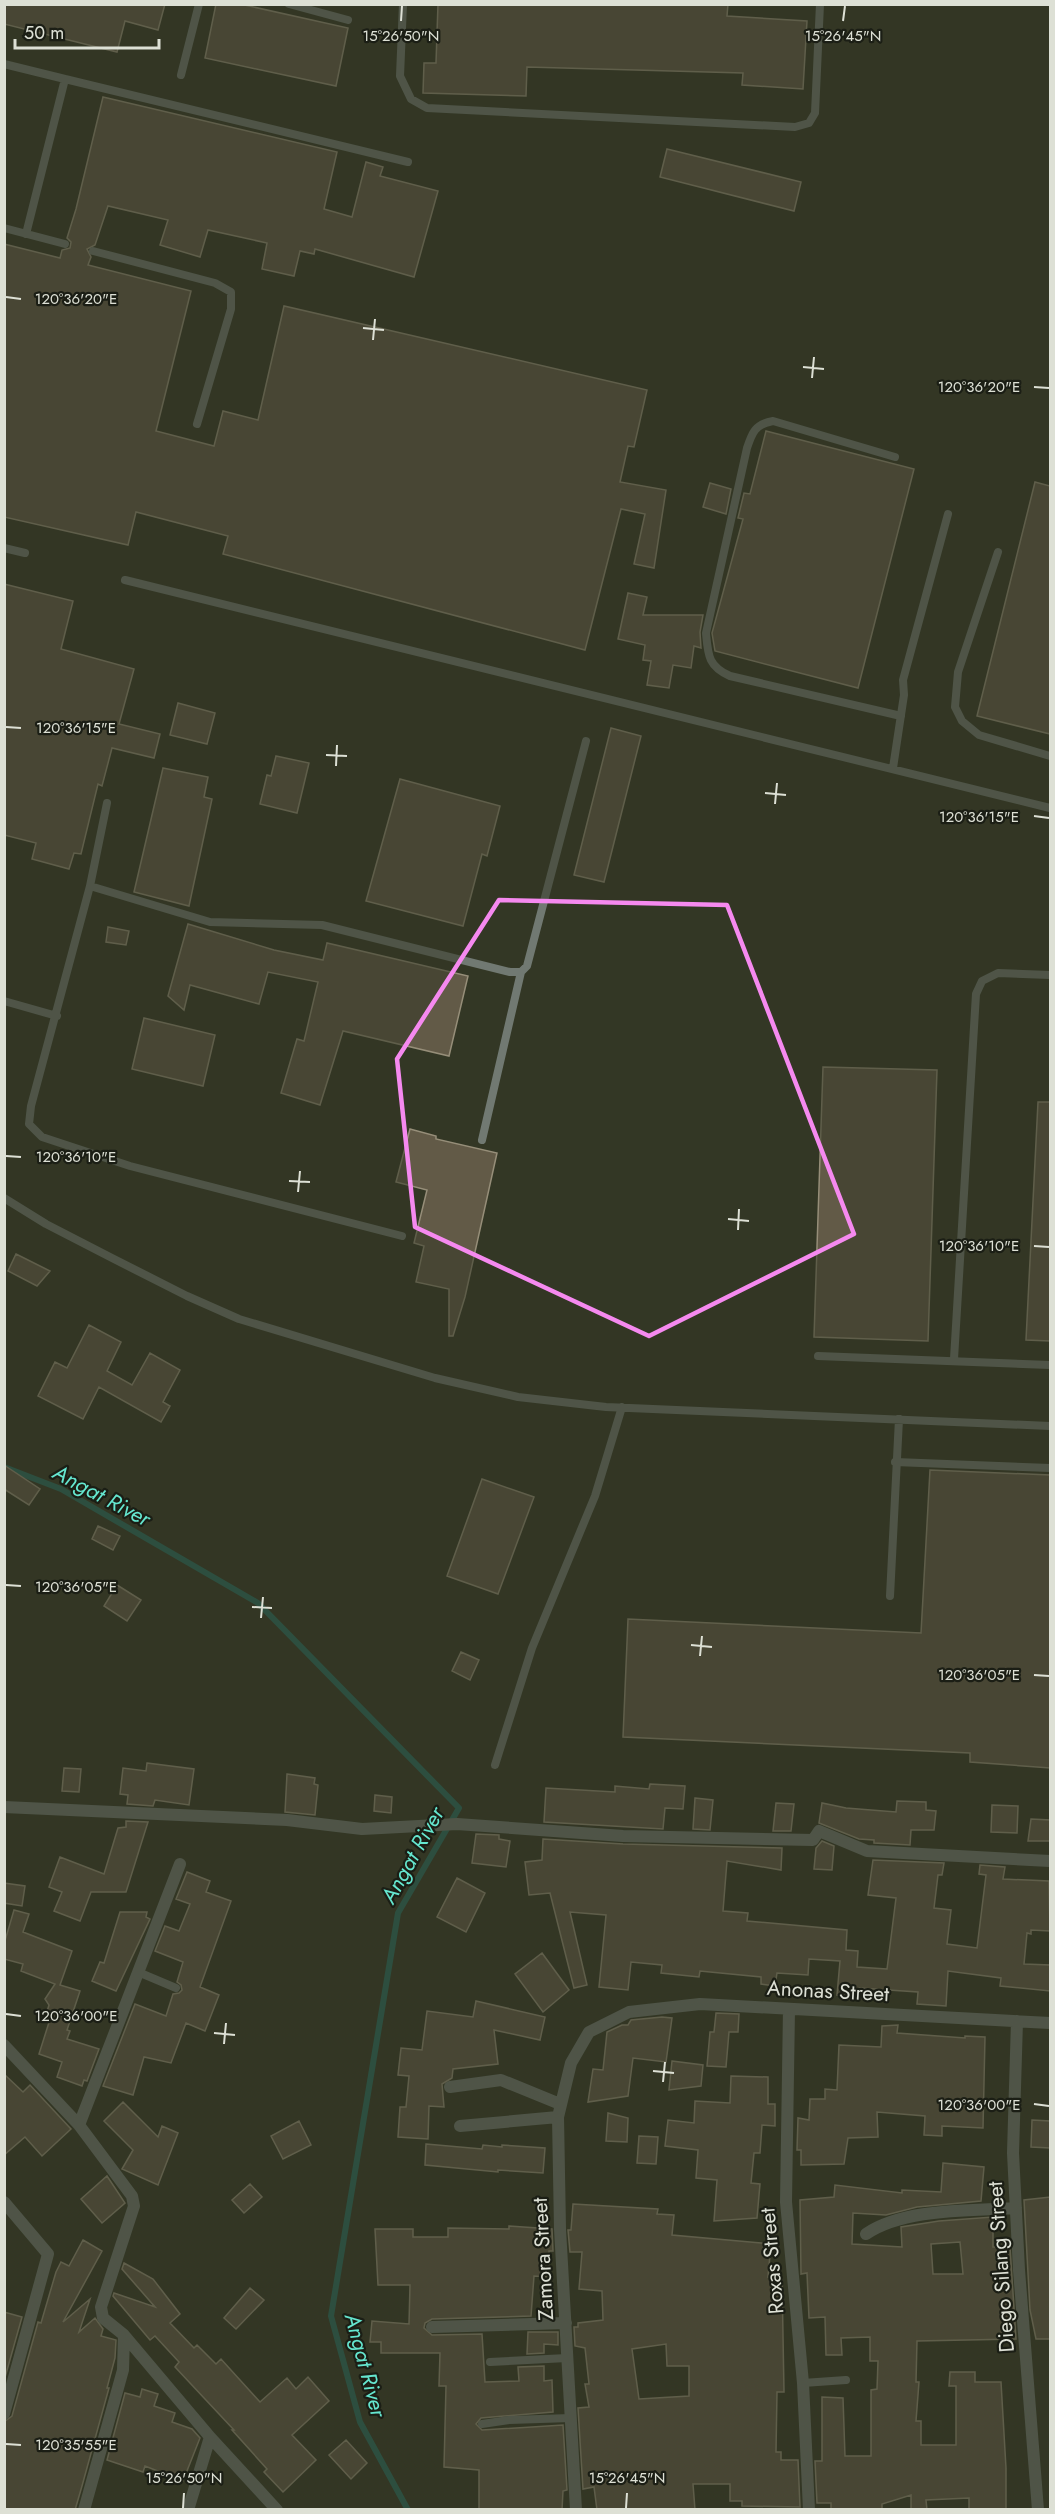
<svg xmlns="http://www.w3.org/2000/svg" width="1055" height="2514" viewBox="0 0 1055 2514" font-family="Jost,sans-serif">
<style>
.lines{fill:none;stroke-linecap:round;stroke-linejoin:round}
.stream{stroke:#276c60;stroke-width:6}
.building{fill:#625a47;stroke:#968e79;stroke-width:1.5;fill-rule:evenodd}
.lane{stroke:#717972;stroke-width:8}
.street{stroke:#717972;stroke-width:12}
.marked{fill:none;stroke:#f589ef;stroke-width:4.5;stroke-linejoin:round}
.ticks{fill:none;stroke:#dde0d5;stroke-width:2}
.labels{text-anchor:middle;stroke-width:4.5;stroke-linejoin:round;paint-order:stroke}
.street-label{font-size:21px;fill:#dde0d5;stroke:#1b1e15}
.water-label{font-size:22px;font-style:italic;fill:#65e6cf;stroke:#1b1e15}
.ticks-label{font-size:15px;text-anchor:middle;fill:#dde0d5;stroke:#1b1e15;stroke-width:4.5;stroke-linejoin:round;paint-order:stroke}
</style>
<rect width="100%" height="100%" fill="#333725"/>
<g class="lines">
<!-- stream -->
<path class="stream" d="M4,1467L61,1489L258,1603L459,1808L398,1913L331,2316L360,2422L408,2510"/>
</g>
<!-- building -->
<path class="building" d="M4,4H165L158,30L125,21L117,52L4,24Z
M216,4H240L348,28L336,86L205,58Z
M438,4H728L727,16L807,21L803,89L742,85L743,73L527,67L526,96L423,93L424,63H436Z
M103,97L337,152L324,209L352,217L366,162L383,167L380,176L438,191L414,277L315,249L314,254L300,251L294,276L262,269L267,243L208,230L200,257L160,245L168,220L108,206L95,245L87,249L91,257L88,265L191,291L156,431L214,446L223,411L258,420L284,306L647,390L634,447L628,446L620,482L666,490L654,568L634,564L645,514L621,509L585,650L223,554L228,536L136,512L128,545L4,517V244L60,258L62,250L70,248L71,242L67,238L76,209Z
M667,149L801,182L794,211L660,177Z
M766,431L914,469L858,688L715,651L712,633L743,519L738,518L744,493L750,494Z
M1035,482L1050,486V734L977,716Z
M710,483L731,489L726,514L703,507Z
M4,584L73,601L61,649L134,669L119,724L160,734L154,758L112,748L102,786L98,784L81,854L74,853L69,869L32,859L36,843L4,835Z
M628,593L647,597L643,615H703L700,632L701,648L694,646L691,668L673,665L669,688L647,685L651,661L643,660L645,645L618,639Z
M178,703L215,713L207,744L170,735Z
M611,728L641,736L604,882L574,875Z
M276,756L309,763L297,813L260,804L267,775L271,776Z
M163,768L208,777L204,797L212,799L189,906L134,892Z
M400,779L500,806L487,856L482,854L463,926L366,901Z
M188,924L274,950L323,960L327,943L468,976L449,1056L343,1031L320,1105L281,1093L297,1039L304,1041L318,982L268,972L259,1004L190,985L184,1010L168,996Z
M108,927L129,931L126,945L106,942Z
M144,1018L215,1035L203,1086L132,1069Z
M823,1067L937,1070L928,1341L814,1337Z
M1038,1102H1050V1341L1026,1340Z
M410,1129L436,1136V1139L497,1153L465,1297L453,1336H449V1289L416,1282L424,1246L414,1243L427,1190L396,1182Z
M16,1254L50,1271L37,1286L8,1271Z
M89,1325L121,1342L107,1371L132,1385L150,1353L180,1370L163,1402L170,1406L161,1422L99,1387L83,1419L38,1396L55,1362L67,1368Z
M4,1465L40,1489L29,1505L4,1489Z
M930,1470L1050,1475V1768L970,1762V1753L623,1737L628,1619L921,1633Z
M482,1479L534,1497L498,1594L447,1576Z
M98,1526L120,1536L113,1550L92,1539Z
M117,1585L141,1600L127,1621L104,1606Z
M461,1652L479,1660L470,1680L452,1671Z
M147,1763L194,1769L189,1805L155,1800L153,1806L127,1804L128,1795L120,1794L123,1768L146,1771Z
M64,1768L81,1769L79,1792L62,1791Z
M287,1774L315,1778L314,1784L318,1785L315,1815L285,1812Z
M650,1784L685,1786L683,1809L665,1808L663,1829L544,1822L546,1788L615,1792V1786L649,1789Z
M375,1795L392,1797L391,1813L374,1811Z
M695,1798L713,1800L710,1830L693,1829Z
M897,1801L926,1802V1810L936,1811L934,1830H911L910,1845L874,1843V1840L859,1839L819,1823L822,1803L846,1808L896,1812Z
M776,1803L794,1804L791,1831H773Z
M992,1805L1018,1806L1017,1833L991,1832Z
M1031,1819L1050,1820V1841H1028Z
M126,1821L148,1822L126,1892H91L80,1921L54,1911L62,1892L49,1887L60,1857L104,1874L118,1828L126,1827Z
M476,1834L499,1835V1839L510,1841L506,1867L472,1863Z
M543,1839L623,1844L782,1848L781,1870L727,1861L723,1911L748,1913L747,1921L847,1930L846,1950L858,1951L857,1967L887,1969L896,1898L868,1895L873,1860L944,1863L942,1875H938L934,1908L951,1910L947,1944L977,1948L986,1875L979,1874L980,1865L1005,1867L1003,1879L1049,1881L1050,1931L1031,1930V1934L1027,1933L1024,1964L1050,1965V1991L1000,1986L1001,1978L948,1971L946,2006L917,2004L918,1992L859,1988L858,1997L837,1995L840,1961L809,1959L808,1975L777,1973L775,1986L761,1984V1977L700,1971L699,1977L661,1973L662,1965L631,1962L628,1990L599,1987L606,1915L570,1912L587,1985L574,1988L550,1893L529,1895L525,1862L542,1860Z
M822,1841L834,1846L832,1870L814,1869L816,1848Z
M187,1872L210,1881L206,1892L231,1901L200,1987L219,1995L205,2031L186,2023L171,2063L144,2057L133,2095L103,2086L135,2004L166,2016L173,1994L179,1993L182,1990L181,1985L177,1982L183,1962L155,1951L165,1926L179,1931L190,1904L176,1899Z
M457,1878L485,1893L466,1932L437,1917Z
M4,1883L25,1886L22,1906L4,1903Z
M14,1910L29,1914L23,1932L72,1951L60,1985L80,1991L67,2030L70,2031L67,2039L99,2049L87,2081L84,2080L82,2086L57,2077L62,2062L39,2054L51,2016L46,2015L49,2005L45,1999L55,1984L21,1971L23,1964L4,1959V1944Z
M120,1912H147L146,1917L150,1919L116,1991L92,1981L100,1962L104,1963Z
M542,1953L569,1990L543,2012L515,1974Z
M476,2001L545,2017L540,2040L494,2030L498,2064L453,2069L452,2078L442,2084L444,2107L429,2106L428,2139L398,2137L400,2107H406L409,2076L398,2075L401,2048L422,2050L427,2011L473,2017Z
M716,2013L739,2014L738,2032H729L726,2067L707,2066L710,2032H714Z
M662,2017L672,2018L666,2062L633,2058L628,2096L588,2102L593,2069L603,2070L607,2032L622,2025H628L631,2020Z
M898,2025L897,2033L965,2038V2036L985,2037L983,2128L942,2126V2136L924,2135L925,2116L877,2112L878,2137L848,2138L844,2164L801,2165V2150H797L798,2118L809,2120L810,2099H825V2089L837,2090L839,2045L881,2047L882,2026Z
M672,2061L703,2065L701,2086L669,2090Z
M4,2074L23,2092L30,2085L71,2129L42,2156L25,2137L4,2155Z
M731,2076L768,2077V2104H775V2126L762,2125L760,2153H754L751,2183L760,2184L757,2218L714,2221L717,2180L696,2178L698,2150L665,2146L668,2120L694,2123L695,2101L730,2103Z
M123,2102L158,2137L162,2126L178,2133L158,2185L122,2169L133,2150L104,2121Z
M608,2113L628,2118L627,2142L606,2141Z
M1032,2120L1050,2121V2148L1031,2147Z
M299,2121L311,2145L283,2159L271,2136Z
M639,2136L658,2137L656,2164L637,2163Z
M426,2144L482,2149L483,2145L502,2147V2145L545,2148L543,2173L498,2170V2172L425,2165Z
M943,2163L984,2167L981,2201L917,2207L886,2215L853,2213L852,2244L902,2247L901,2227L939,2221L993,2217V2247H1010L1016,2339L917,2341L916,2382H919L916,2421H921V2445H956V2386H949L950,2372H975V2382H1001L1006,2468V2510H969V2498L926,2500L927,2510H911V2495L882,2504V2510H831V2503H817L815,2461H822V2397L843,2398L845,2456H871V2390L877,2389L878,2361H870V2337L841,2338L842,2355H826L825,2317L809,2318L807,2273L801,2274L800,2200L834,2197L835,2185L902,2193V2190L941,2192ZM960,2242L963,2274H933L931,2244Z
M107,2176L125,2203L102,2223L81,2199Z
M250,2184L262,2197L244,2213L232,2200Z
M1050,2197V2339H1036L1030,2310L1024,2200Z
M573,2204L658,2209L657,2214L674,2215L672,2235L771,2244L768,2277L782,2279L784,2392H777L776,2452H781V2460H798L800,2507L742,2506V2501H730V2484H693L695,2510H597L594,2487L583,2489L578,2408L589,2407L585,2384H589L585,2348L575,2346L574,2327H578V2323L603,2320L602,2291L579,2289L582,2252H570L568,2230H571ZM666,2344L667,2366H689V2396L639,2399L632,2349Z
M509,2226L552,2229L553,2251H549V2277L534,2276L531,2316L432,2319L425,2323L424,2328L432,2335L482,2334L485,2382L519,2381L518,2367L544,2366V2381L552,2380L553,2412L481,2418L476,2424L482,2430L563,2425L567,2490L563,2491L562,2510H479V2470L444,2467L446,2386H439L440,2353H381V2342H370L372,2321L409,2324L410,2285H378L375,2229H413V2237H448V2228L509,2229Z
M83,2240L102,2251L63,2322L90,2299L79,2332L95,2318L103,2329L101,2336L116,2340L115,2358L107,2388H109L82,2486L75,2510H4V2422L12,2416L38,2322L41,2323L56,2272L61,2262L69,2266Z
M124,2263L153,2279L163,2292L180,2314L170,2323L194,2348L197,2345L216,2364L221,2359L260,2402L287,2378L296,2389L308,2377L329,2401L292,2435L316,2460L283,2492L264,2472L267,2469L232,2430H234L175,2367L179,2362L155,2336L150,2340L113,2296L114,2293L155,2307L122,2269Z
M250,2288L264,2300L236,2329L224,2318Z
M4,2312L22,2317L4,2381Z
M528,2332H558V2345L544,2344V2353L527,2354Z
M142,2389L158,2394L154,2406L175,2413L172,2422L192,2429L200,2438L183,2481L145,2466L143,2472L107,2460L125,2393L140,2397Z
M346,2440L367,2463L351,2479L329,2455Z"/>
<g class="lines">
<!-- lane -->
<path class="lane" d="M289,4L348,20
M403,4L400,76L411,99L427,108L795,127L809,123L815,113L820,4
M4,64L65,79L26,234
M181,75L199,4
M65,79L408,162
M4,228L65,244
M93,251L215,283L231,292V309L197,424
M895,457L773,421C755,424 752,433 747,448L706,633C708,655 708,666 730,676L901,716
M4,548L25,553
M998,552L958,672L955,707L962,721L979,735L1050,756
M125,580L1050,808
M893,768L904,695L903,680L948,514
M107,803L90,886L31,1106L29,1124L42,1137L130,1166L402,1236
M90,886L210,922L322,925L510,972H521L527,966L586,741
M4,1001L57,1016
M482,1140L521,972
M4,1198L46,1224L112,1258L187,1296L239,1319L435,1378L518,1397L606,1407L1050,1426
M818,1356L1050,1365
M954,1359L976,994L982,981L998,973L1050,975
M895,1462L1050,1468
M890,1596L899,1419
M495,1765L532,1648L595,1496L622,1407
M138,1972L176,1988
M490,2362L567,2358
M803,2383L846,2380
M482,2424L509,2420L571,2418"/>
<!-- street -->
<path class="street" d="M4,1807L287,1820L362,1829L457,1824L623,1836L813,1840L819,1831L867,1851L1050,1861
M789,2009L786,2202L803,2383L809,2510
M1017,2021L1013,2153L1019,2270L1038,2510
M4,2045L79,2125L132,2196L134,2206L101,2307L103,2318L124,2335L210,2437L188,2510
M450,2087L501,2080L560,2104
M79,2125L180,1864
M460,2126L558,2117
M4,2202L48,2254L4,2414
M866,2234C904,2208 970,2211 1016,2208
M432,2327L566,2323
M210,2437L277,2510
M84,2510L123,2370L124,2335
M576,2510L560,2229L558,2117L571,2063L589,2032L629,2012L700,2004L1050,2023"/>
</g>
<!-- marked area -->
<path d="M0 0H1055V2514H0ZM499,900L727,905L854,1234L649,1336L415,1227L397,1059Z" fill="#333725" fill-opacity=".55" fill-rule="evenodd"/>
<path class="marked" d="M499,900L727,905L854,1234L649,1336L415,1227L397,1059Z"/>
<!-- ticks -->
<path class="ticks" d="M401,21L402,6M843,21L845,6M6,297L21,299M363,328L384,330M373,340L375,319M803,367L824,369M812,378L814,357M1034,387L1049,388M6,727L21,728M326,755L347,756M336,766L337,745M765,793L786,795M775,804L777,783M1034,816L1049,818M6,1156L21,1157M289,1181L310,1182M298,1192L300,1171M728,1219L749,1221M738,1230L739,1209M1034,1246L1049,1247M6,1585L21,1586M252,1607L272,1608M261,1618L263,1597M691,1645L712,1647M700,1656L702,1636M1034,1675L1049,1676M6,2014L21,2016M214,2033L235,2035M224,2044L226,2023M653,2071L674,2073M663,2082L665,2062M1034,2104L1049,2106M6,2444L21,2445M183,2508L184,2493M626,2508L627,2493"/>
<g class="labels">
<!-- street labels -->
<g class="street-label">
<text transform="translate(828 1991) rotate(3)" y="7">Anonas Street</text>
<text transform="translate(543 2259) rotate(-93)" y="7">Zamora Street</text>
<text transform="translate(772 2261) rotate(-95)" y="7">Roxas Street</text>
<text transform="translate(1001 2267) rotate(-94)" y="7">Diego Silang Street</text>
</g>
<!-- water labels -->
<g class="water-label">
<text transform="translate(102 1495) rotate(28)" y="8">Angat River</text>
<text transform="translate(412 1855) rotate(-61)" y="8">Angat River</text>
<text transform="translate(366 2365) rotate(75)" y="8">Angat River</text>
</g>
</g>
<g class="ticks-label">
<text x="401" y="41">15°26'50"N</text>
<text x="843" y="41">15°26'45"N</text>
<text x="76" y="304">120°36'20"E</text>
<text x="979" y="392">120°36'20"E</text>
<text x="76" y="733">120°36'15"E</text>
<text x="979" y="822">120°36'15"E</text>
<text x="76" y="1162">120°36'10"E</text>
<text x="979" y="1251">120°36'10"E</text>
<text x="76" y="1592">120°36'05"E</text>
<text x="979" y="1680">120°36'05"E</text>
<text x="76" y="2021">120°36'00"E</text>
<text x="979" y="2110">120°36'00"E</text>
<text x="76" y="2450">120°35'55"E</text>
<text x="184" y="2483">15°26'50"N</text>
<text x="627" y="2483">15°26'45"N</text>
</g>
<!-- border -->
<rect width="1055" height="2514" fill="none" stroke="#dde0d5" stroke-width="12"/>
<!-- scale -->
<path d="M15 39v9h144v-9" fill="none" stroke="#dde0d5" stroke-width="3"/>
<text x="24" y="39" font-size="18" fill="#dde0d5" stroke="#1b1e15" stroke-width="4.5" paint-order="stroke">50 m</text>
</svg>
